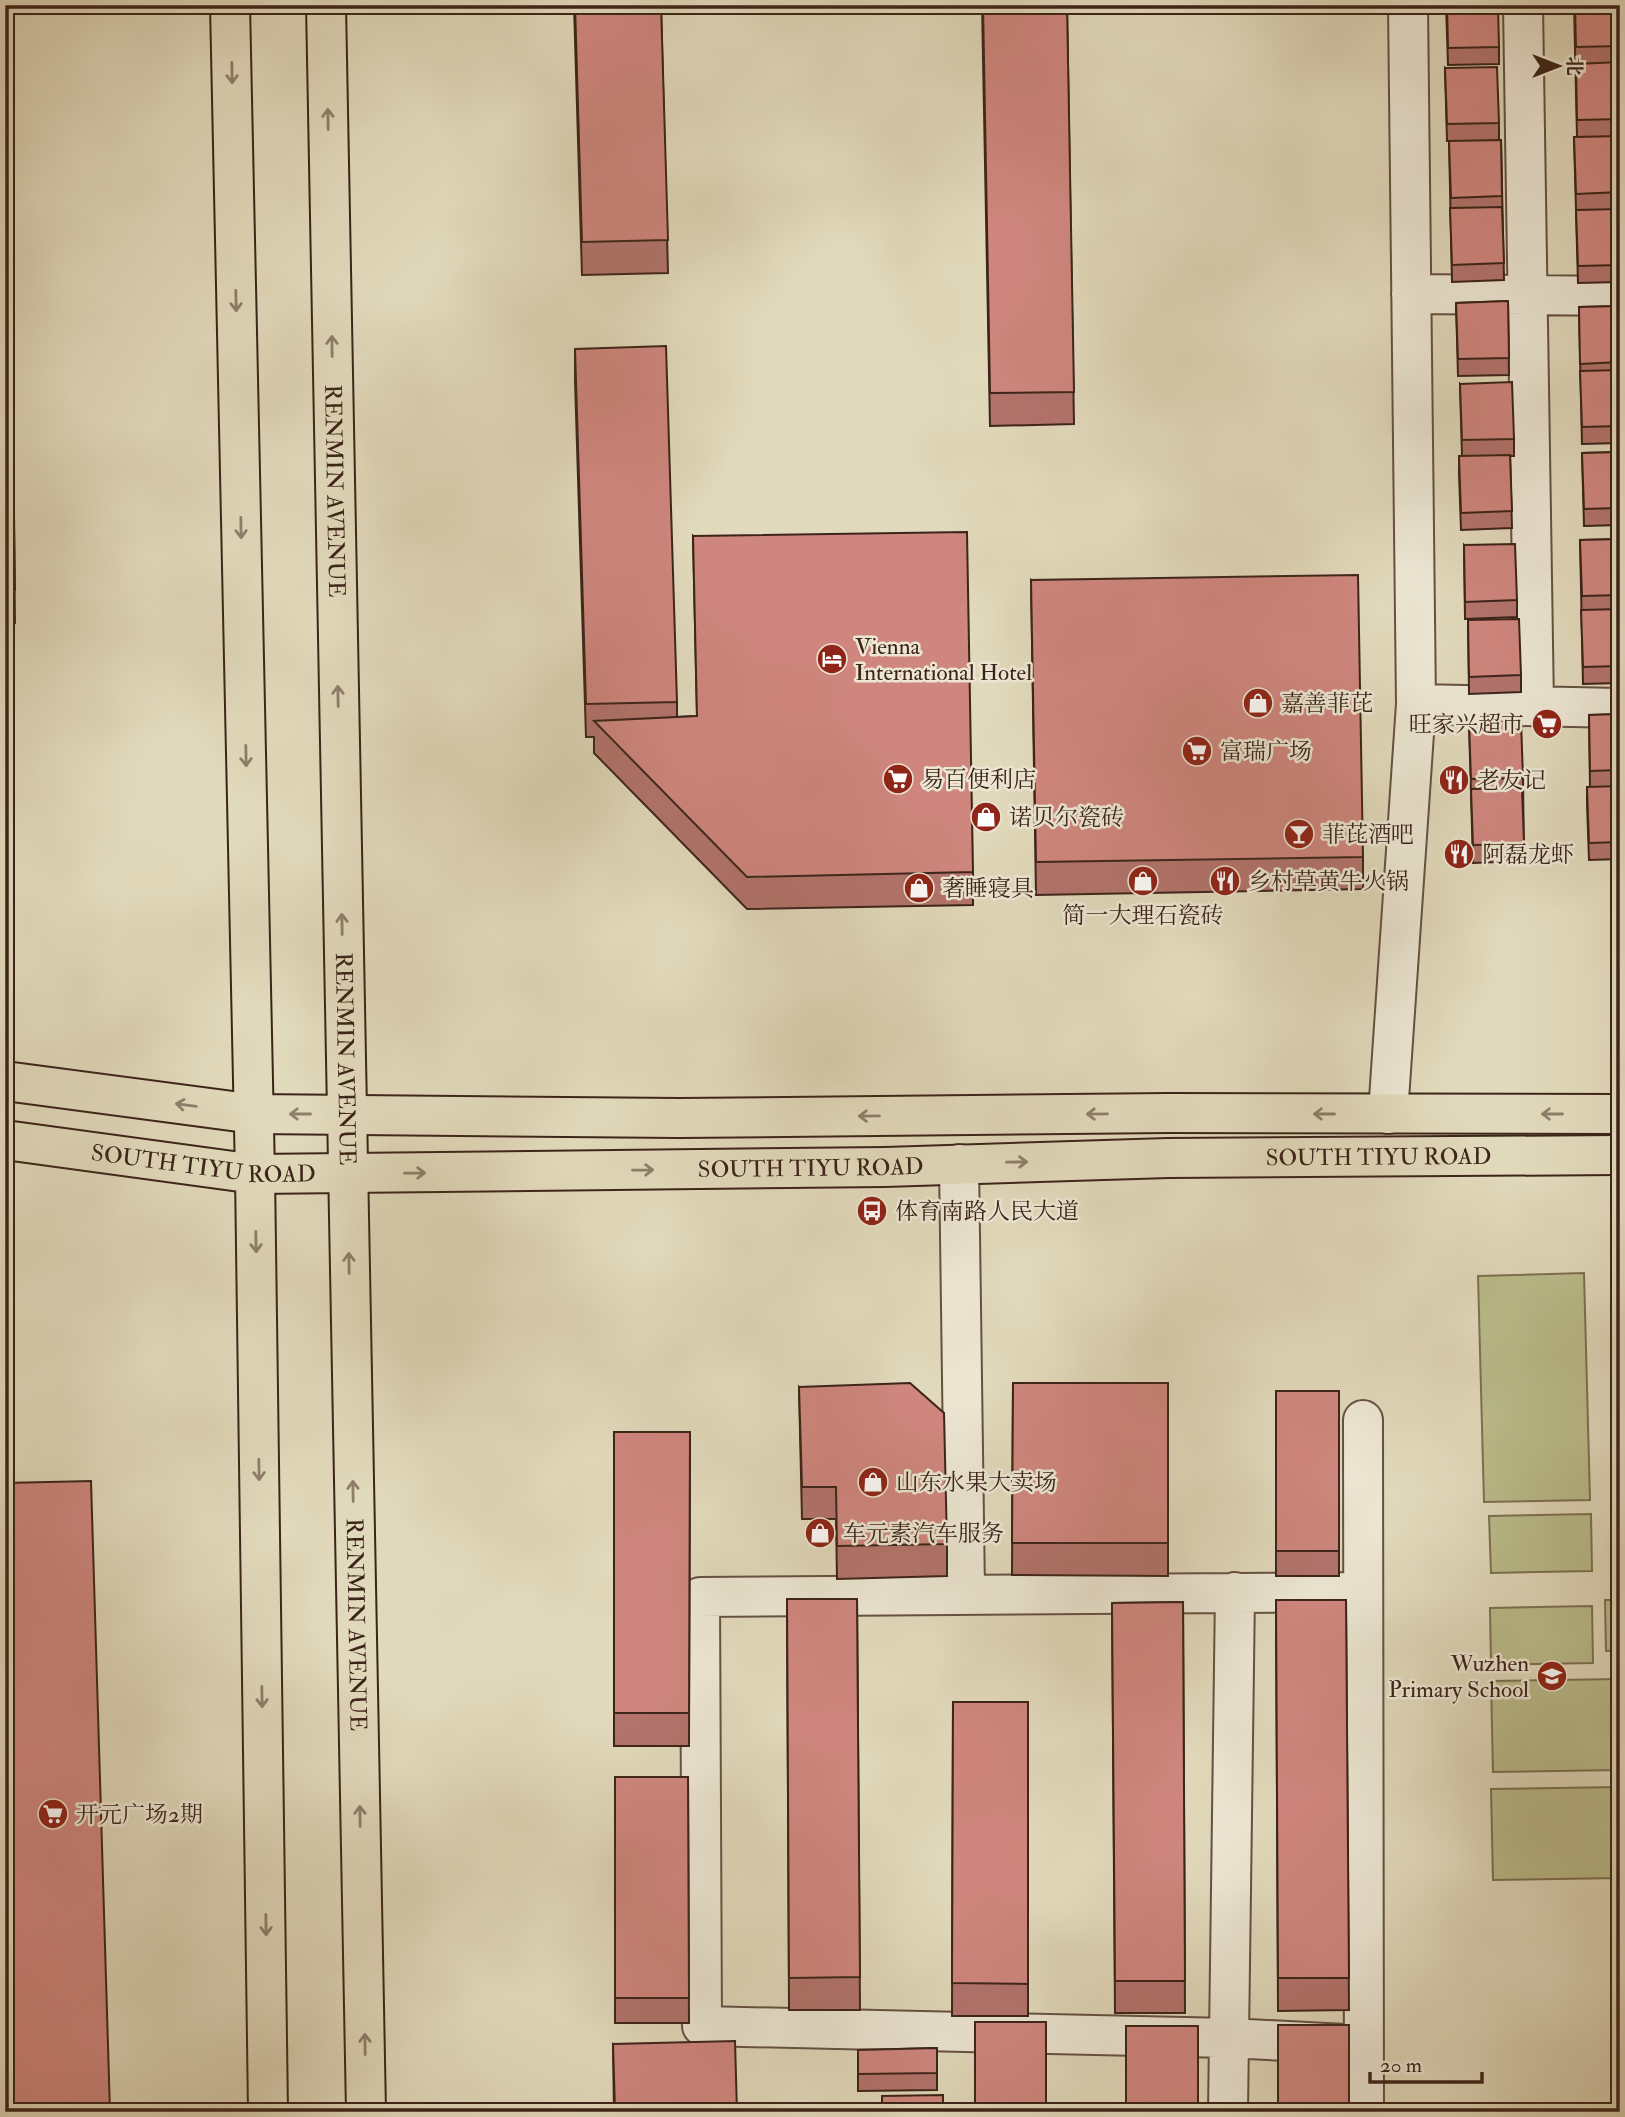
<svg xmlns="http://www.w3.org/2000/svg" width="1625" height="2117" viewBox="0 0 1625 2117" font-family="'IM FELL Double Pica','Noto Serif SC',serif">
<style>
.garden{fill:#bbbc8b;stroke:#7c7052;stroke-width:2}
.lines{fill:none;stroke-linecap:round;stroke-linejoin:round}
.minor-casing{stroke:#655142;stroke-width:42}
.major-casing{stroke:#3c2419;stroke-width:42}
.minor{stroke:#ece6d3;stroke-width:38}
.major{stroke:#e1d9bb;stroke-width:38}
.wall{fill:#b2736c;stroke:#3c2419;stroke-width:2}
.building{fill:#cf867e;stroke:#3c2419;stroke-width:2}
.oneway{stroke:#8e7e6a}
.labels{text-anchor:middle;stroke-width:5;stroke-linejoin:round;paint-order:stroke}
.street-label{font-size:23px;fill:#3c2419;stroke:#ece6d3}
.poi-label{font-size:23px;fill:#3c2419;stroke:#ece6d3;text-anchor:start}
</style>
<rect width="100%" height="100%" fill="#e1d9bb"/>
<filter id="stains"><feTurbulence type="fractalNoise" baseFrequency=".00286" numOctaves="4"/><feColorMatrix values="0 0 0 0 .2 0 0 0 0 .09 0 0 0 0 .02 0 0 0 .5 -.17"/></filter>
<radialGradient id="worn" r=".72"><stop offset=".6" stop-color="#630" stop-opacity="0"/><stop offset="1" stop-color="#630" stop-opacity=".3"/></radialGradient>
<!-- garden -->
<path class="garden" d="M5,314H8L10,396H5Z
M1584,1273L1590,1500L1484,1502L1478,1276Z
M1620,1398V1516C1609,1475 1607,1439 1620,1398Z
M1591,1514L1592,1571L1491,1573L1489,1516Z
M1605,1600H1620V1650L1606,1651Z
M1592,1606L1593,1663L1491,1665L1490,1608Z
M1620,1679V1770L1493,1772L1491,1681Z
M1620,1787V1878L1493,1880L1491,1789Z"/>
<g class="lines">
<!-- minor casing -->
<g class="minor-casing">
<path id="minor" d="M1523,5L1534,706
M1411,294L1620,296
M1416,704L1620,708
M1388,1114L1416,704L1408,5
M959,1164L965,1593
M1363,1420L1364,2112
M1363,1592L700,1597L702,2026L1229,2038L1364,2045
M1228,2112L1235,1592"/>
</g>
<!-- major casing -->
<g class="major-casing">
<g id="major">
<path d="M230,5L255,1174L268,2112"/>
<path id="s1" d="M326,5L366,2112"/>
<path d="M5,1081L254,1114L679,1118L1168,1113L1620,1114"/>
<path id="s2" d="M5,1140L255,1174L885,1167L1168,1158L1620,1155"/>
</g>
</g>
<!-- minor -->
<use href="#minor" class="minor"/>
<!-- major -->
<use href="#major" class="major"/>
</g>
<!-- wall -->
<path class="wall" d="M574,5H661L668,273L582,275Z
M982,5H1067L1074,424L990,426Z
M1446,5L1499,47V64L1448,65Z
M1574,5H1620V282L1578,283L1574,137H1577Z
M1445,68L1499,123V140H1501L1504,280L1452,282L1449,141H1473H1447Z
M1508,301L1509,375L1458,376L1456,303Z
M1620,306V443L1582,444L1579,307Z
M575,349L677,702V717L697,716L693,536L973,872V905L747,909L594,753V737H586L575,381Z
M1460,384L1514,439V456H1510L1512,528L1461,530L1459,473V456H1462Z
M5,432H13L15,623H5Z
M1620,452V525L1584,526L1582,453Z
M1620,539V683L1583,684L1580,540Z
M1464,545L1517,600V617L1465,619Z
M1031,580L1363,857V889L1036,895Z
M1468,620L1521,675V692L1469,694Z
M1620,714V859L1589,860L1587,804V787H1590L1589,715Z
M1469,723L1523,778L1524,861L1473,863Z
M1013,1383H1168V1576L1012,1575Z
M799,1387L947,1544V1576L837,1579L836,1519H802Z
M1276,1391H1339V1576H1276Z
M614,1432H690L689,1746H614Z
M787,1599H857L860,2010H789Z
M1276,1600H1346L1349,2010L1278,2011Z
M1183,1602L1185,2013H1115L1112,1603Z
M953,1702H1028V2016H952Z
M615,1777H688L689,2023H615Z
M613,2044L737,2112H614Z
M937,2048V2090L858,2091V2050Z"/>
<!-- building -->
<path class="building" d="M575,5H661L668,240L582,242Z
M983,5H1067L1074,392L990,393Z
M1447,5H1498L1499,47L1448,48Z
M1575,5H1620V46L1576,47Z
M1620,62V119L1577,120L1576,64Z
M1497,67L1499,123L1447,124L1445,68Z
M1620,136V192L1576,194L1574,137Z
M1501,140L1502,196L1451,198L1449,141Z
M1502,207L1504,263L1452,265L1450,208Z
M1620,209V265L1578,266L1576,210Z
M1508,301L1509,358L1458,359L1456,303Z
M1620,306V362L1580,364L1579,307Z
M666,346L677,702L586,704L575,349Z
M1620,370V426L1582,427L1580,371Z
M1512,382L1514,439L1462,440L1460,384Z
M5,432H13L15,590H5Z
M1620,452V508L1584,509L1582,453Z
M1510,455L1512,511L1461,513L1459,456Z
M967,532L973,872L747,877L594,721L697,716L693,536Z
M1620,539V595L1582,596L1580,540Z
M1515,544L1517,600L1465,602L1464,545Z
M1358,575L1363,857L1036,862L1031,580Z
M1620,609V666L1583,667L1581,610Z
M1519,619L1521,675L1469,677L1468,620Z
M1620,714V770L1590,771L1589,715Z
M1521,721L1523,778L1471,779L1469,723Z
M1620,786V842L1589,843L1587,787Z
M1522,788L1524,844L1473,845L1471,789Z
M910,1383L944,1413L947,1544L837,1546L836,1487H802L799,1387Z
M1013,1383H1168V1543H1012Z
M1276,1391H1339V1551H1276Z
M614,1432H690L689,1713H614Z
M91,1481L110,2112H5V1483Z
M787,1599H857L860,1977L789,1978Z
M1276,1600H1346L1349,1978H1278Z
M1183,1602L1185,1981H1115L1112,1603Z
M953,1702H1028V1984L952,1983Z
M615,1777H688L689,1998H615Z
M975,2022H1046V2112H975Z
M1278,2025H1349V2112H1278Z
M1126,2026H1198V2112H1126Z
M735,2041L737,2112H615L613,2044Z
M937,2048V2073L858,2074V2050Z
M943,2095V2112H882V2096Z"/>
<!-- one-way arrows -->
<defs><path id="oneway-shaft" d="M-6 0H5M1.5-3L5.5 0L1.5 3" fill="none" stroke-width="1.6" stroke-linecap="round" stroke-linejoin="round" transform="scale(1.75)"/></defs>
<g class="oneway">
<use href="#oneway-shaft" transform="translate(232 73) rotate(89)"/>
<use href="#oneway-shaft" transform="translate(328 119) rotate(-91)"/>
<use href="#oneway-shaft" transform="translate(236 301) rotate(89)"/>
<use href="#oneway-shaft" transform="translate(332 346) rotate(-91)"/>
<use href="#oneway-shaft" transform="translate(241 528) rotate(89)"/>
<use href="#oneway-shaft" transform="translate(338 696) rotate(-91)"/>
<use href="#oneway-shaft" transform="translate(246 756) rotate(89)"/>
<use href="#oneway-shaft" transform="translate(342 924) rotate(-91)"/>
<use href="#oneway-shaft" transform="translate(186 1105) rotate(-173)"/>
<use href="#oneway-shaft" transform="translate(300 1114) rotate(-180)"/>
<use href="#oneway-shaft" transform="translate(1097 1114) rotate(179)"/>
<use href="#oneway-shaft" transform="translate(1324 1114) rotate(-180)"/>
<use href="#oneway-shaft" transform="translate(1552 1114) rotate(-180)"/>
<use href="#oneway-shaft" transform="translate(869 1116) rotate(179)"/>
<use href="#oneway-shaft" transform="translate(1017 1162) rotate(-1)"/>
<use href="#oneway-shaft" transform="translate(643 1170) rotate(-1)"/>
<use href="#oneway-shaft" transform="translate(415 1173) rotate(-1)"/>
<use href="#oneway-shaft" transform="translate(256 1242) rotate(89)"/>
<use href="#oneway-shaft" transform="translate(349 1263) rotate(-91)"/>
<use href="#oneway-shaft" transform="translate(259 1470) rotate(89)"/>
<use href="#oneway-shaft" transform="translate(353 1491) rotate(-91)"/>
<use href="#oneway-shaft" transform="translate(262 1697) rotate(89)"/>
<use href="#oneway-shaft" transform="translate(360 1816) rotate(-91)"/>
<use href="#oneway-shaft" transform="translate(266 1925) rotate(89)"/>
<use href="#oneway-shaft" transform="translate(365 2044) rotate(-91)"/>
</g>
<!-- icons -->
<defs>
<g id="hotel-disc" transform="scale(1.575)"><circle r="9.5" fill="#8f2418" stroke="#ece6d3"/><path d="M-6-4.5h1.5V1H6V5H4.5V3h-9V5H-6ZM-4 0a1.8 1.8 0 1 1 3.6 0ZM.5 0V-2.5h3Q6-2.5 6 0Z" fill="#fff"/></g>
<g id="shop-disc" transform="scale(1.575)"><circle r="9.5" fill="#8f2418" stroke="#ece6d3"/><path d="M-5-2.5h2.3a2.7 3.5 0 0 1 5.4 0H5L5.5 6h-11ZM-1.5-2.5h3a1.5 2.3 0 0 0-3 0Z" fill="#fff"/></g>
<g id="supermarket-disc" transform="scale(1.575)"><circle r="9.5" fill="#8f2418" stroke="#ece6d3"/><path d="M-6-5.5h2.5l.6 2H6L4.5 2H-2.5L-4.4-4H-6ZM-1.5 3.2a1.3 1.3 0 1 0 .1 0ZM3 3.2a1.3 1.3 0 1 0 .1 0Z" fill="#fff"/></g>
<g id="restaurant-disc" transform="scale(1.575)"><circle r="9.5" fill="#8f2418" stroke="#ece6d3"/><path d="M-5-6h1v4h1v-4h1v4h1v-4h1v5L-1.5 .5V6h-2V.5L-5-1ZM5-6V6H3V1.5H1.5Q1.5-4 5-6Z" fill="#fff"/></g>
<g id="bar-disc" transform="scale(1.575)"><circle r="9.5" fill="#8f2418" stroke="#ece6d3"/><path d="M-6-5H6L.8 .8V4.5H3.5V6h-7V4.5H-.8V.8Z" fill="#fff"/></g>
<g id="bus-disc" transform="scale(1.575)"><circle r="9.5" fill="#8f2418" stroke="#ece6d3"/><path d="M-5-6H5V4H4V6H2V4H-2V6H-4V4H-5ZM-3.5-4V0h7V-4ZM-3.5 1.2v1.5H-2V1.2ZM2 1.2v1.5H3.5V1.2Z" fill="#fff"/></g>
<g id="school-disc" transform="scale(1.575)"><circle r="9.5" fill="#8f2418" stroke="#ece6d3"/><path d="M0-5L7-2L0 1L-7-2ZM-4 1L0 2.5L4 1V4Q0 6-4 4Z" fill="#fff"/></g>
</defs>
<g fill-rule="evenodd">
<use href="#hotel-disc" x="832" y="659"/>
<use href="#shop-disc" x="1258" y="703"/>
<use href="#supermarket-disc" x="1547" y="724"/>
<use href="#supermarket-disc" x="1197" y="751"/>
<use href="#supermarket-disc" x="898" y="779"/>
<use href="#restaurant-disc" x="1454" y="780"/>
<use href="#shop-disc" x="986" y="817"/>
<use href="#bar-disc" x="1299" y="834"/>
<use href="#restaurant-disc" x="1459" y="854"/>
<use href="#shop-disc" x="1143" y="881"/>
<use href="#restaurant-disc" x="1225" y="881"/>
<use href="#shop-disc" x="919" y="888"/>
<use href="#bus-disc" x="872" y="1211"/>
<use href="#shop-disc" x="873" y="1482"/>
<use href="#shop-disc" x="820" y="1533"/>
<use href="#school-disc" x="1552" y="1676"/>
<use href="#supermarket-disc" x="53" y="1814"/>
</g>
<g class="labels">
<!-- street labels -->
<g class="street-label">
<text dy="8" stroke="none"><textPath href="#s1" startOffset="486">RENMIN AVENUE</textPath></text>
<text dy="8" stroke="none"><textPath href="#s1" startOffset="1054">RENMIN AVENUE</textPath></text>
<text dy="8" stroke="none"><textPath href="#s2" startOffset="1376">SOUTH TIYU ROAD</textPath></text>
<text dy="8" stroke="none"><textPath href="#s2" startOffset="200">SOUTH TIYU ROAD</textPath></text>
<text dy="8" stroke="none"><textPath href="#s2" startOffset="808">SOUTH TIYU ROAD</textPath></text>
<text dy="8" stroke="none"><textPath href="#s1" startOffset="1620">RENMIN AVENUE</textPath></text>
</g>
<!-- poi labels -->
<g class="poi-label">
<text x="855" y="654">Vienna<tspan x="855" dy="26">International Hotel</tspan></text>
<text x="1281" y="711">嘉善菲芘</text>
<text x="1524" y="732" text-anchor="end">旺家兴超市</text>
<text x="1220" y="759">富瑞广场</text>
<text x="921" y="787">易百便利店</text>
<text x="1477" y="788">老友记</text>
<text x="1009" y="825">诺贝尔瓷砖</text>
<text x="1322" y="842">菲芘酒吧</text>
<text x="1482" y="862">阿磊龙虾</text>
<text x="1248" y="889">乡村草黄牛火锅</text>
<text x="942" y="896">奢睡寝具</text>
<text x="1143" y="923" text-anchor="middle">简一大理石瓷砖</text>
<text x="895" y="1219">体育南路人民大道</text>
<text x="896" y="1490">山东水果大卖场</text>
<text x="843" y="1541">车元素汽车服务</text>
<text x="1529" y="1671" text-anchor="end">Wuzhen<tspan x="1529" dy="26">Primary School</tspan></text>
<text x="76" y="1822">开元广场2期</text>
</g>
</g>
<!-- margin -->
<rect width="1625" height="2117" fill="none" stroke="#e1d9bb" stroke-width="28"/>
<rect x="7" y="7" width="1611" height="2103" fill="none" stroke="#3c2419" stroke-width="3.5"/>
<rect x="14" y="14" width="1597" height="2089" fill="none" stroke="#3c2419" stroke-width="2"/>
<!-- north arrow -->
<g transform="translate(1558 66) rotate(90)" stroke="#ece6d3" stroke-width="5" paint-order="stroke">
<path d="M0-5L12 26L0 18L-12 26Z" fill="#3c2419"/>
<text y="-10" font-size="19" font-weight="bold" text-anchor="middle" fill="#3c2419">北</text>
</g>
<!-- scale -->
<path d="M1370 2072v10h112v-10" fill="none" stroke="#3c2419" stroke-width="3.5"/>
<text x="1380" y="2072" font-size="21" fill="#3c2419" stroke="#ece6d3" stroke-width="5" paint-order="stroke">20 m</text>
<rect width="100%" height="100%" filter="url(#stains)"/>
<rect width="100%" height="100%" fill="url(#worn)"/>
</svg>
